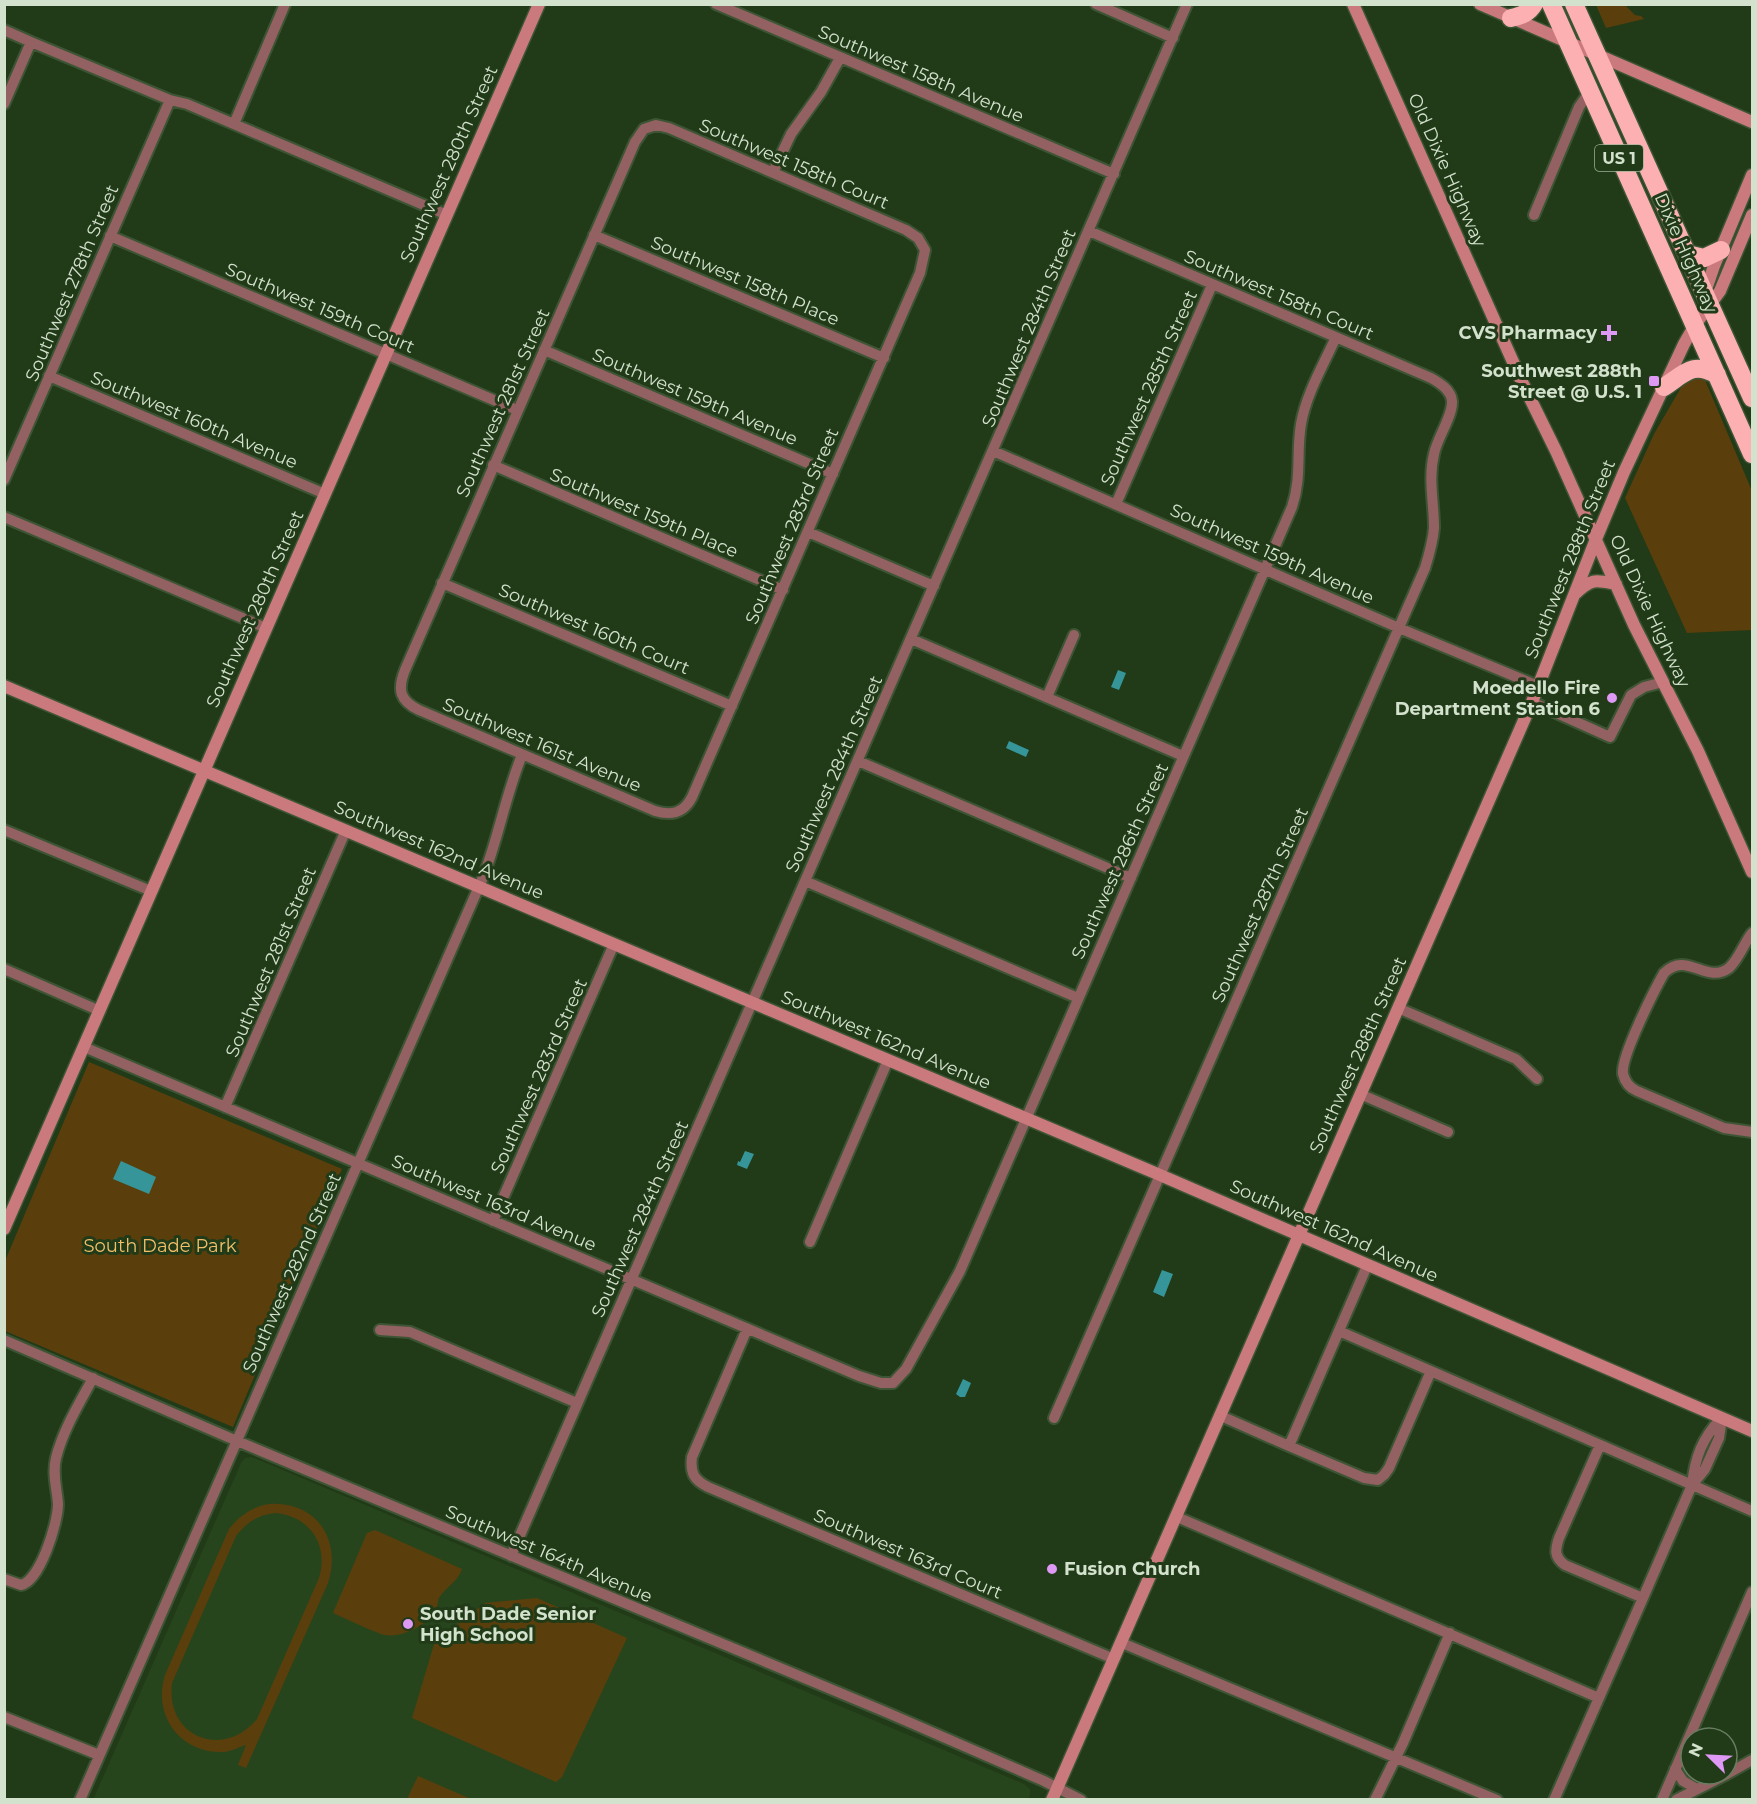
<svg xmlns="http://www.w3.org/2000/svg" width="1757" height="1804" viewBox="0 0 1757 1804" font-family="Montserrat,sans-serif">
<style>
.built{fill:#27451c}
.green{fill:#5a3f0d;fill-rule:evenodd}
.water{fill:#369598}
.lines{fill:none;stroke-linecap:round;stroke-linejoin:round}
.street-casing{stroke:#3d5534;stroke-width:14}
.secondary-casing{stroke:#3d5534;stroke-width:15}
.highway-casing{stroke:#3d5534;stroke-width:21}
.street{stroke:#946162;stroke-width:10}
.secondary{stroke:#ca7a7d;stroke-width:12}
.highway{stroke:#fcb0b2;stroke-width:18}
.poi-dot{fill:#dd99f3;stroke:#213a17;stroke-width:2}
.labels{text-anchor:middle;stroke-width:6;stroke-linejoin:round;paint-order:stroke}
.shield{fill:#213a17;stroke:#9eb096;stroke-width:1.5}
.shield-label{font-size:16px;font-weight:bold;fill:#d3e2cd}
.street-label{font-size:18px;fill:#d3e2cd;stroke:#213a17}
.poi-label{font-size:18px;font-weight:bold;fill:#d3e2cd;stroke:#213a17;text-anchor:end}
.park-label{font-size:18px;fill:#f3bf6b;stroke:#213a17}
</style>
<rect width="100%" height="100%" fill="#213a17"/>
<!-- built -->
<path class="built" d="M252,1457L1024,1784L1030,1789V1795L1028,1800H93L241,1463L245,1458Z"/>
<!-- green -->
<path class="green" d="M1596,5H1625L1635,15L1641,16L1644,19L1606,28Z
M1694,376H1702L1705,380L1752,491V630L1687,633L1625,498L1654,434L1683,384Z
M89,1062L342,1169L233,1427L5,1331V1261Z
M269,1504C316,1501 342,1539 328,1583L246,1768L238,1765L246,1745C239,1747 232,1751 224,1752C181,1754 152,1716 165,1675L229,1529C240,1515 252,1507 269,1504ZM275,1513C310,1516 329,1545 319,1578L257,1719C223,1760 165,1737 172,1683L236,1536C247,1522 258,1515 275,1513Z
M375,1530L462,1569C458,1582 445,1587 439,1598C437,1602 438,1608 435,1612C426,1626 398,1640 381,1634C365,1628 349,1620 333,1613L367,1533Z
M537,1598L627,1638L562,1777L556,1782L412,1718L435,1641L485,1603Z
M418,1776L471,1799H407Z"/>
<!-- water -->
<path class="water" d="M1118,670L1126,673L1119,690L1111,687Z
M1009,741L1029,750L1026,757L1006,748Z
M745,1151L754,1154L747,1169L737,1165L738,1161L740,1162Z
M121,1161L156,1177L149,1194L113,1179Z
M1162,1270L1173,1274L1164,1297L1153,1292Z
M963,1379L971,1383L965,1397H960L956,1394Z"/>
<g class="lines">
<!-- street casing -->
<g class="street-casing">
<path id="street" d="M716,4L1114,174
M1096,4L1173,38
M4,30L31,42L4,104
M31,42L170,100L187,104L447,215
M234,124L285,4
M656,125L669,128L906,230L918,238L925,250L920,273L692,797C684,813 672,816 655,811L419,710C400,701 397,690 405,670L635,142L644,129Z
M773,172L791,134L821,92L840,58
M1534,215L1579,107L1590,91
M594,235L884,358
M110,236L517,410
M544,350L833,474
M49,376L325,494
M993,451L1399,628L1538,686
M493,465L783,590
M4,480L170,100
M1116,504L1212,285
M4,517L266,628
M808,532L934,586
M442,583L732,706
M911,639L1183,756
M1047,697L1074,635
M1532,702L1610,737L1631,695L1644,687L1663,682
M858,761L1131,878
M4,830L151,891
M805,881L1078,998
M1752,933C1744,943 1739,959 1729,968C1706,985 1687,950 1664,973C1655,989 1620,1058 1623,1074C1625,1082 1630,1088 1637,1091L1724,1128L1752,1132
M4,969L100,1011
M1398,1008L1516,1059L1537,1079
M84,1047L859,1376L881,1383H893L906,1369L960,1271L1292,507C1302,477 1296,453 1301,424C1306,394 1324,364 1336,337
M1360,1094L1448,1132
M225,1107L346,830
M493,1221L614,944
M810,1242L888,1060
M747,1329L692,1457C690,1473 694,1480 708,1487L1114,1659
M380,1330L410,1332L577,1403
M1339,1331L1752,1511
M4,1340L237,1441L888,1713L1044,1781L1081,1800
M1221,1416L1289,1446L1367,1266
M1054,1418L1425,568C1429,555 1433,541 1434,528C1434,502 1428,479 1434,454C1437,438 1453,416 1452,401C1451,390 1440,383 1431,378L1089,231
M1600,1445L1559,1538C1555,1550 1554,1557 1565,1565L1643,1598L1692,1485L1705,1469L1719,1438L1722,1418
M1289,1446L1364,1478L1378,1480L1384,1475L1389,1468L1431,1371
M1692,1485C1695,1457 1702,1439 1721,1418
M1177,1517L1599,1698
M511,1556L1187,4
M4,1579L21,1585C40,1581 58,1523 58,1504C57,1489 52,1474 56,1458C63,1430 79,1404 93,1378
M1122,1643L1497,1800
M4,1717L99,1755
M1675,1769L1683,1781L1697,1789
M1727,1774L1752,1760
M80,1800L484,875C499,835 506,794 522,755
M1375,1800L1403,1743L1450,1633
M1554,1800L1643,1598
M1662,1800L1752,1592
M1676,1800L1727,1774"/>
</g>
<!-- secondary casing -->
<g class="secondary-casing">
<path id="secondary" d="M1353,4L1522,382L1556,451L1634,625L1698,751L1752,872
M1480,4L1752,122
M1704,295L1714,266L1752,175
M1576,593C1592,578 1596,580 1616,584
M4,686L1160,1175L1752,1431
M4,1229L539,4
M1052,1800L1532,702L1596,539L1624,472L1684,344L1695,325L1720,291L1752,215"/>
</g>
<!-- highway casing -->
<g class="highway-casing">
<path id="highway" d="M1551,4L1752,454
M1574,4L1752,398
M1511,18C1521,16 1529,13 1534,4
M1687,254L1704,258L1721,250
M1664,387C1685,373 1693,361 1717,375"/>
</g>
<!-- street -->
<use href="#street" class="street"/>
<!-- secondary -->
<use href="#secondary" class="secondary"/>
<!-- highway -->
<use href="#highway" class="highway"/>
</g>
<!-- markers -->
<g class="poi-dot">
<path d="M1606 324h6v6h6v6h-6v6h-6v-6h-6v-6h6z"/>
<rect x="1648" y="375" width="12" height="12" rx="3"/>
<circle cx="1612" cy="698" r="6"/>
<circle cx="1052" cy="1569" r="6"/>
<circle cx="408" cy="1624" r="6"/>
</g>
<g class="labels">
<!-- shield labels -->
<rect class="shield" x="1595" y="145" width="48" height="26" rx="4.5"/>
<g class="shield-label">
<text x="1619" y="164">US 1</text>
</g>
<!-- street labels -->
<g class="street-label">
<text transform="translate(921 74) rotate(23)" y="6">Southwest 158th Avenue</text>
<text transform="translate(449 164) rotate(-66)" y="6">Southwest 280th Street</text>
<text transform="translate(794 164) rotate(23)" y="6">Southwest 158th Court</text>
<text transform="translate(1447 170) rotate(66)" y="6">Old Dixie Highway</text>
<text transform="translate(1686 253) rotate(66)" y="6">Dixie Highway</text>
<text transform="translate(745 281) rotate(23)" y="6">Southwest 158th Place</text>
<text transform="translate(72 283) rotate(-67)" y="6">Southwest 278th Street</text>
<text transform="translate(1279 295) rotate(23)" y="6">Southwest 158th Court</text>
<text transform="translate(320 308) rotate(23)" y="6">Southwest 159th Court</text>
<text transform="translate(1029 328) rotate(-67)" y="6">Southwest 284th Street</text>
<text transform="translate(1149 388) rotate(-66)" y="6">Southwest 285th Street</text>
<text transform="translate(695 397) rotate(23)" y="6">Southwest 159th Avenue</text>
<text transform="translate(503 403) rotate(-66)" y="6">Southwest 281st Street</text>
<text transform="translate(194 420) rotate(23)" y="6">Southwest 160th Avenue</text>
<text transform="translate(644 513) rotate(23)" y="6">Southwest 159th Place</text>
<text transform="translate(792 526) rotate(-67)" y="6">Southwest 283rd Street</text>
<text transform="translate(1272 554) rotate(24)" y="6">Southwest 159th Avenue</text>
<text transform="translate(1570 559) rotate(-68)" y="6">Southwest 288th Street</text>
<text transform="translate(255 609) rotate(-66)" y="6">Southwest 280th Street</text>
<text transform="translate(1650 611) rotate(65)" y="6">Old Dixie Highway</text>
<text transform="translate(594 629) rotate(23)" y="6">Southwest 160th Court</text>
<text transform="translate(542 745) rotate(23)" y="6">Southwest 161st Avenue</text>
<text transform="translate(834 774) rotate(-66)" y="6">Southwest 284th Street</text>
<text transform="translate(439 850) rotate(23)" y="6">Southwest 162nd Avenue</text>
<text transform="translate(1120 861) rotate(-66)" y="6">Southwest 286th Street</text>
<text transform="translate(1260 905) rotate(-66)" y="6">Southwest 287th Street</text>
<text transform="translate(271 962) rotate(-67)" y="6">Southwest 281st Street</text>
<text transform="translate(886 1040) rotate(23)" y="6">Southwest 162nd Avenue</text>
<text transform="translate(1358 1055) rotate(-66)" y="6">Southwest 288th Street</text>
<text transform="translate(539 1076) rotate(-66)" y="6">Southwest 283rd Street</text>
<text transform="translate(494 1203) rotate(23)" y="6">Southwest 163rd Avenue</text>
<text transform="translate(640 1219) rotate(-66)" y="6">Southwest 284th Street</text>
<text transform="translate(1334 1231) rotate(24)" y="6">Southwest 162nd Avenue</text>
<text transform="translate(292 1273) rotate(-66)" y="6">Southwest 282nd Street</text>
<text transform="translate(549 1554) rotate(23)" y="6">Southwest 164th Avenue</text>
<text transform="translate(908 1554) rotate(23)" y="6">Southwest 163rd Court</text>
</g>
<!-- poi labels -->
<g class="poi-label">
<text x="1597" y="339">CVS Pharmacy</text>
<text x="1642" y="377">Southwest 288th<tspan x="1642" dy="21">Street @ U.S. 1</tspan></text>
<text x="1600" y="694">Moedello Fire<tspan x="1600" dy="21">Department Station 6</tspan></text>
<text x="1064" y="1575" text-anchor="start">Fusion Church</text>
<text x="420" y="1620" text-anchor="start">South Dade Senior<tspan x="420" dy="21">High School</tspan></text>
</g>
<!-- park labels -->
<g class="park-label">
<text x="160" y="1252">South Dade Park</text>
</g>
</g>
<!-- border -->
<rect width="1757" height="1804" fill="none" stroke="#d3e2cd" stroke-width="12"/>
<!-- north arrow -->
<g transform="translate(1709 1756) rotate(294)"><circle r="28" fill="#213a17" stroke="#687d60" stroke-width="1.5"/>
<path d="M0-4.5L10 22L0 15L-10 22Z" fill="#dd99f3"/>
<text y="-9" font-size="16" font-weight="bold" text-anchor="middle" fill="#d3e2cd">N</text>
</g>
</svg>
